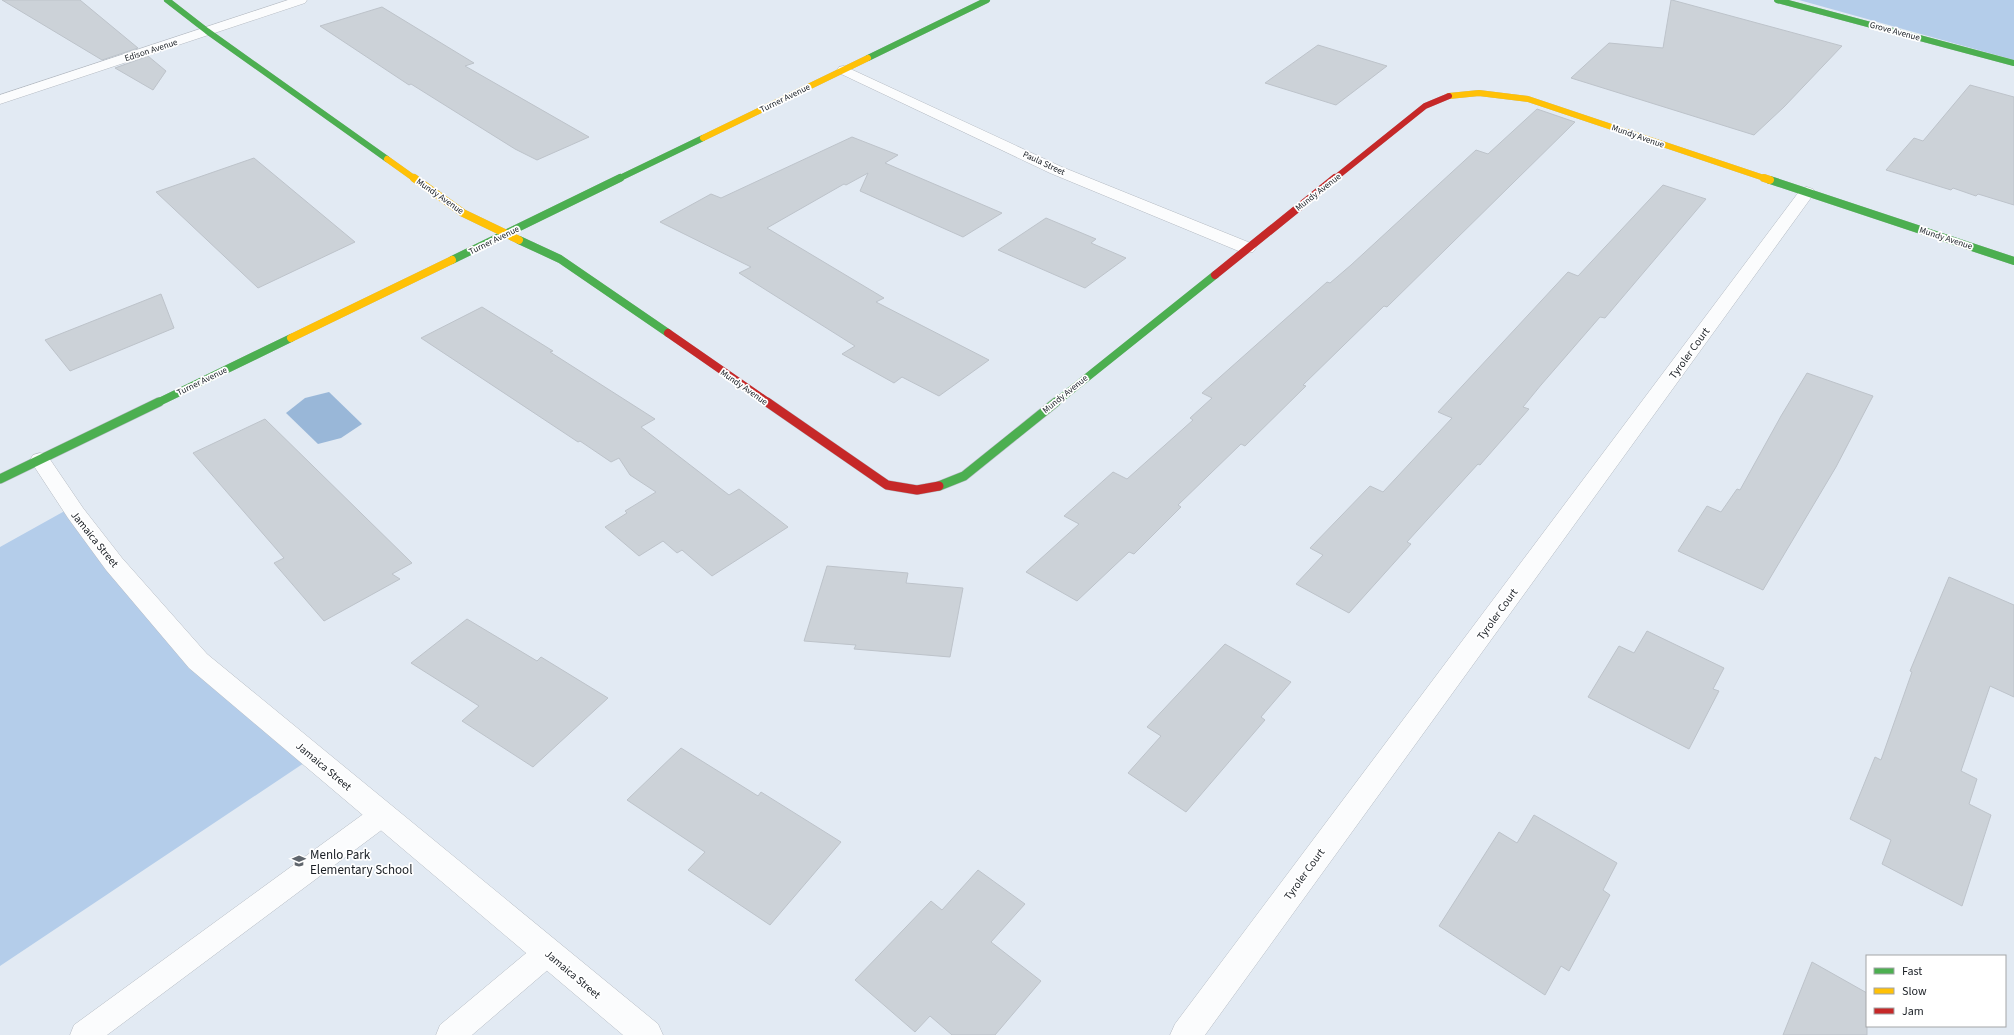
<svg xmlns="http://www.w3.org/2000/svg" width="2014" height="1035" viewBox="0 0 2014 1035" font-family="'Source Sans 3',sans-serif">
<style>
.forest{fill:#b4cdea}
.water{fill:#99b7d8}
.building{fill:#ccd2d8;stroke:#bdc3ca}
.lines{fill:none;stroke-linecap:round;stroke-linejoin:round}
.lane-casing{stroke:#b4bac2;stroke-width:1}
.street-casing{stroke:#b4bac2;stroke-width:1}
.fast-far2-casing{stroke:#b4bac2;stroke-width:6}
.fast-far1-casing{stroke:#b4bac2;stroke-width:8}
.fast-casing{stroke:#b4bac2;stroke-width:10}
.slow-far1-casing{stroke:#b4bac2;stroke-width:6}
.slow-casing{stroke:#b4bac2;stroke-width:8}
.jam-far2-casing{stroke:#b4bac2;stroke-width:6}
.jam-far1-casing{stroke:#b4bac2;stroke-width:8}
.jam-casing{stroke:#b4bac2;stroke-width:10}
.lane{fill:#fbfcfd;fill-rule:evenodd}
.street{fill:#fbfcfd;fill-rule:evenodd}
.fast-far2{stroke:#4caf50;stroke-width:6}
.fast-far1{stroke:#4caf50;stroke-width:8}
.fast{stroke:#4caf50;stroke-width:9}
.slow-far1{stroke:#ffc107;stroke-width:6}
.slow{stroke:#ffc107;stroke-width:8}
.jam-far2{stroke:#c62828;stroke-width:6}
.jam-far1{stroke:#c62828;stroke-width:8}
.jam{stroke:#c62828;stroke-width:9}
.labels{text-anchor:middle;stroke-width:3.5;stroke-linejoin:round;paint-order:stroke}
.far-street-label{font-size:9px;fill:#191e24;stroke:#fff}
.street-label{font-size:11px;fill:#191e24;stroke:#fff}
.near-poi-label{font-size:13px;fill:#191e24;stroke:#fff;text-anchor:start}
</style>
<rect width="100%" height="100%" fill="#e2eaf3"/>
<!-- forest -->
<path class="forest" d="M1799,0H2014V60Z
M70,508L198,661L313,757L0,966V547Z"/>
<!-- water -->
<path class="water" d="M329,392L362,424L341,438L318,444L286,413L305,398Z"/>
<!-- building -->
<path class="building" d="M2,0H80L138,48L102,60Z
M1671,0H1672L1842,46L1784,107L1754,135L1571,78L1609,43L1663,48Z
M382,7L474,63L465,66L589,137L537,160L515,149L411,84L409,85L320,26Z
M1318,45L1387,66L1336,105L1265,83Z
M148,56L166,71L153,90L115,68Z
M1970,85L2014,97V205L1978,194L1976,196L1953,188L1951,190L1886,170L1914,138L1923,141Z
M1537,109L1575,122L1387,307L1384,306L1303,385L1306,386L1245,446L1241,444L1178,505L1181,507L1134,554L1129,552L1077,601L1026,572L1079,524L1064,516L1113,472L1127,479L1193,420L1190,418L1212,398L1202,393L1327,282L1330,283L1351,265L1476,150L1488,154Z
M852,137L898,155L885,163L1002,213L963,237L860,191L868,173L846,185L844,184L767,228L884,298L876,302L989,360L939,396L902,377L894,383L842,354L855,346L739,273L751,267L660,222L711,194L721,198Z
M254,158L355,242L258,288L156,192Z
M1663,185L1706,199L1605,318L1600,317L1541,385L1523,407L1529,409L1480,465L1478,464L1407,542L1411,544L1349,613L1296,584L1323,555L1310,548L1370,486L1383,492L1452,418L1438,412L1568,272L1578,276Z
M1046,218L1096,239L1091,243L1126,258L1085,288L998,250Z
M161,294L174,328L70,371L45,340Z
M482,307L553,351L550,352L655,419L641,427L729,495L739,489L788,527L712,576L682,550L677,553L663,541L639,556L605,527L627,513L625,511L656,492L630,475L619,458L611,462L580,441L578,442L421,338Z
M1807,373L1873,396L1836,467L1763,590L1678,551L1707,506L1721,512L1737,489L1740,490L1781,416Z
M265,419L412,563L392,574L400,579L324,621L274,563L284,558L193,453Z
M827,566L908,573L906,583L963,588L950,657L854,649L856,645L804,641Z
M1949,577L2014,605V697L1990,686L1961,771L1977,779L1969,804L1991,815L1962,906L1882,864L1891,840L1850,819L1875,757L1881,760L1912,672L1910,671Z
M467,619L537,661L541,657L608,698L533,767L462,721L479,706L411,663Z
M1647,631L1724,668L1713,689L1719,691L1689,749L1588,697L1619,646L1634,653Z
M1225,644L1291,682L1261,717L1265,720L1186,812L1128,773L1161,736L1147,727Z
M681,748L758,796L761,792L841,842L770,925L688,870L705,852L627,800Z
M1534,815L1617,863L1603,890L1610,895L1569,971L1561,966L1545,995L1439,926L1499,832L1517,843Z
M978,870L1025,904L991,942L1041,981L995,1035H952L930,1016L915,1032L855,980L931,901L942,910Z
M1812,962L1867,993V1035H1783Z"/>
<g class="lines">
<!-- lane casing -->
<g class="lane-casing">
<path id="lane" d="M382,804L391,807L394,815L391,823L107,1035H70L74,1025L373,807Z
M547,940L557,944L561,953L557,962L472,1035H436L440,1025L537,944Z"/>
</g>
<!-- street casing -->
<g class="street-casing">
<path id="street" d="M288,0H307L305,3L0,104V95Z
M844,66L1062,167L1253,244L1256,248L1253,252L1247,253L1241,252L1050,173L839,73L837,70L839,67Z
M1807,187L1813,189L1815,192L1813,195L1205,1035H1170L1175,1024L1801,189Z
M40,453L47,455L83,508L122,558L207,654L658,1024L663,1035H623L189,668L106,570L68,518L30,460L33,455Z"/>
</g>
<!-- fast-far2 casing -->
<g class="fast-far2-casing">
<path id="fast-far2" d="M167,0L207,31L387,159
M1777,0L2014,63
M868,58L987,0
M618,179L703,138"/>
</g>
<!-- fast-far1 casing -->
<g class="fast-far1-casing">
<path id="fast-far1" d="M1770,180L2014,261
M519,240L560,259L668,333
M452,260L620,178
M157,403L291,338
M1055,403L1215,275"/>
</g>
<!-- fast casing -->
<g class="fast-casing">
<path id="fast" d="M0,479L159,402
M939,486L964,476L1056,402"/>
</g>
<!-- slow-far1 casing -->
<g class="slow-far1-casing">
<path id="slow-far1" d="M1449,96L1479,93L1528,99L1767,179
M703,138L868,58
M387,159L415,179"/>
</g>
<!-- slow casing -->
<g class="slow-casing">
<path id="slow" d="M414,178L463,213L519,240
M1764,178L1770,180
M291,338L452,260"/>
</g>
<!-- jam-far2 casing -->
<g class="jam-far2-casing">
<path id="jam-far2" d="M1334,179L1425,106L1449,96"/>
</g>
<!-- jam-far1 casing -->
<g class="jam-far1-casing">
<path id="jam-far1" d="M1215,275L1335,178
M668,333L769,403"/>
</g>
<!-- jam casing -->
<g class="jam-casing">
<path id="jam" d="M767,402L887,485L917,490L939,486"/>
</g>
<!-- lane -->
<use href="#lane" class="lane"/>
<!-- street -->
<use href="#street" class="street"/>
<!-- fast-far2 -->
<use href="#fast-far2" class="fast-far2"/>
<!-- fast-far1 -->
<use href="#fast-far1" class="fast-far1"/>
<!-- fast -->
<use href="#fast" class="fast"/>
<!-- slow-far1 -->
<use href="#slow-far1" class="slow-far1"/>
<!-- slow -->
<use href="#slow" class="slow"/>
<!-- jam-far2 -->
<use href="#jam-far2" class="jam-far2"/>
<!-- jam-far1 -->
<use href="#jam-far1" class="jam-far1"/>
<!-- jam -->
<use href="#jam" class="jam"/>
</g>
<!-- icons -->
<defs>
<g id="school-bare" transform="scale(1.08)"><path d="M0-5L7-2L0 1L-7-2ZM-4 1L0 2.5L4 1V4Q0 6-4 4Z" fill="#5f656c" stroke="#fff" stroke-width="2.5" paint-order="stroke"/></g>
</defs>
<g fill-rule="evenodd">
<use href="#school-bare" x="299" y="861"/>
</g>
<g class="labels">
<!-- far-street labels -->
<g class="far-street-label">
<text transform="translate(1895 31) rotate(15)" y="3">Grove Avenue</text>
<text transform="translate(151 50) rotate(-18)" y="3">Edison Avenue</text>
<text transform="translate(785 98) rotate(-26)" y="3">Turner Avenue</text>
<text transform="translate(1638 136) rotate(19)" y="3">Mundy Avenue</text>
<text transform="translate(1044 163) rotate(25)" y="3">Paula Street</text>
<text transform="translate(1318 192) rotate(-38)" y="3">Mundy Avenue</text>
<text transform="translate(440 196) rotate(35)" y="3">Mundy Avenue</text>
<text transform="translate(1946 238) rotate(18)" y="3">Mundy Avenue</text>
<text transform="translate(494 240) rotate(-26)" y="3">Turner Avenue</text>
<text transform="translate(202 381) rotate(-26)" y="3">Turner Avenue</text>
<text transform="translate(744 387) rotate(35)" y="3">Mundy Avenue</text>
<text transform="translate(1065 394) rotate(-39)" y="3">Mundy Avenue</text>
</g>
<!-- street labels -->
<g class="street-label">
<text transform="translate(1689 353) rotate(-54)" y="4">Tyroler Court</text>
<text transform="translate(95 539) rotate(51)" y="4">Jamaica Street</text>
<text transform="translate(1497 614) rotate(-54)" y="4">Tyroler Court</text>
<text transform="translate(324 766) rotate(40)" y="4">Jamaica Street</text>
<text transform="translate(1304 874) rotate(-54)" y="4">Tyroler Court</text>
<text transform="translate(573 974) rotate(40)" y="4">Jamaica Street</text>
</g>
<!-- near-poi labels -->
<g class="near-poi-label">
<text x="310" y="859">Menlo Park<tspan x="310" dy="15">Elementary School</tspan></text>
</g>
</g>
<!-- legend -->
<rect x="1866" y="955" width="140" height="72" fill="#ffffff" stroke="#a3a5a7"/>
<rect x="1874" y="968" width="20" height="6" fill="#4caf50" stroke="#a3a5a7"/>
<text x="1902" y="975" font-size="12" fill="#191e24">Fast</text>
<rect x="1874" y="988" width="20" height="6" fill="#ffc107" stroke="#a3a5a7"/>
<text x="1902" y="995" font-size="12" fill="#191e24">Slow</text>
<rect x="1874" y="1008" width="20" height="6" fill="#c62828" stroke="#a3a5a7"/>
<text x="1902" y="1015" font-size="12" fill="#191e24">Jam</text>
</svg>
